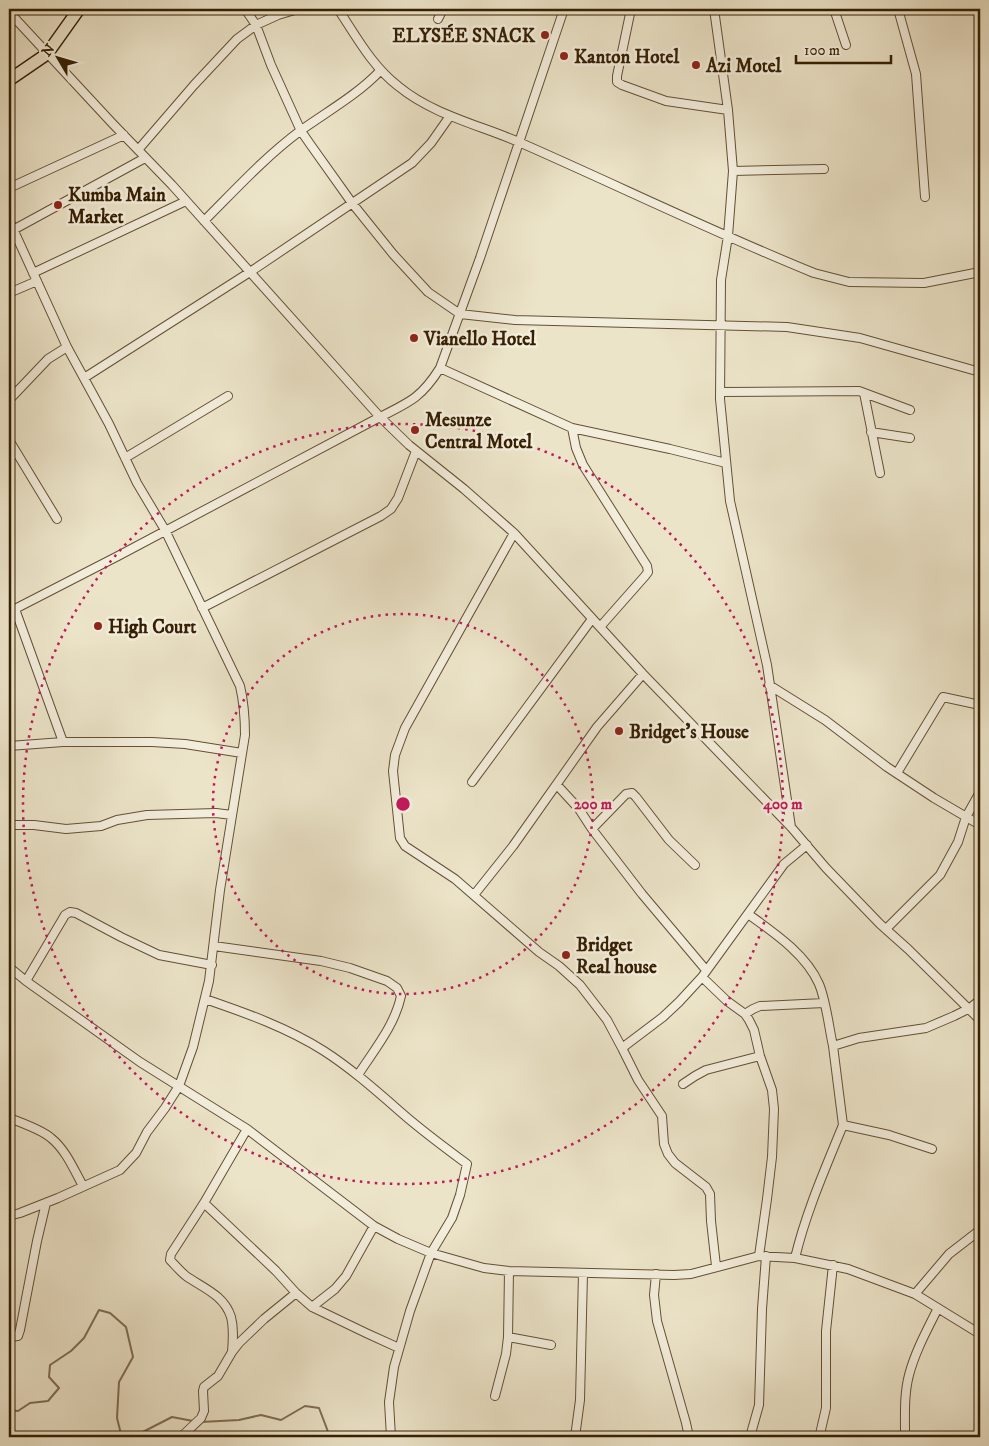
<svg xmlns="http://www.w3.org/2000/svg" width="989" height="1446" viewBox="0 0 989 1446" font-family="'IM FELL DW Pica',serif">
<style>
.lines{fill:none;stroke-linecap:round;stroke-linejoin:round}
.stream{stroke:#7e6d52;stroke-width:2}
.minor-casing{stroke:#635034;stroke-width:10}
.highway-casing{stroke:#351f03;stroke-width:14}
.minor{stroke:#f3eddc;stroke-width:8}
.highway{stroke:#ece4c9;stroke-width:11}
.ring{fill:none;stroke:#c2185b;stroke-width:2.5;stroke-dasharray:2.5 5}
.poi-dot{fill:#8f2418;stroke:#f3eddc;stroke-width:2}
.labels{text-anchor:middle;stroke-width:5;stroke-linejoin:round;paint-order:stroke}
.poi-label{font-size:19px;font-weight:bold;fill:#351f03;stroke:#f3eddc;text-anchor:start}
.centre{fill:#c2185b;stroke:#f3eddc;stroke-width:2.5}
.ring-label{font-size:15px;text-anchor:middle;font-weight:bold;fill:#c2185b;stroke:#f3eddc;stroke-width:5;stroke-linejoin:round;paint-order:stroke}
</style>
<rect width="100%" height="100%" fill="#ece4c9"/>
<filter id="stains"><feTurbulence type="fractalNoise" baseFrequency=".004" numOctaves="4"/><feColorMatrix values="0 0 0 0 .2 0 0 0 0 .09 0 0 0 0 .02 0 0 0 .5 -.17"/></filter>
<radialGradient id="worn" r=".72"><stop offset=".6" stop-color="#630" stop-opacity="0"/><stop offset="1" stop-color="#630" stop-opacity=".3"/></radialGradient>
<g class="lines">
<!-- stream -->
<path class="stream" d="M9,1410L18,1411L30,1403L48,1401L59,1388L49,1377L50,1365L71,1351L84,1338L99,1310L110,1313L126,1327L133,1357L119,1382L117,1418L121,1434L128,1437
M201,1422L239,1420L261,1415L281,1420L305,1406L319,1408L330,1437
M133,1437L172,1417L193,1421"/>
<!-- minor casing -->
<g class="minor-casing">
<path id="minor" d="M245,9L256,25L271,65L301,131L310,144L352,203L393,254L428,292L460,314L515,320L787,327L860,338L980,372
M338,9C356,36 372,66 398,86C433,115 480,125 521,143C619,186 715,233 814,273L849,282L924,283L980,272
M631,9L617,76V82L622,85L666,101L728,110
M714,9L728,110L733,171L728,236L721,280L720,399L730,501L767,665L791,827
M834,9L846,45
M898,9L916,74L925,197
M9,12L112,123L172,185L380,417L409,445L464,489L514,533L643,674L791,827L826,868L880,924L908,949L980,1020
M438,19L443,9
M138,150L194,85L237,39L256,25L278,15L298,9
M733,171L824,169
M9,188L124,135
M9,220L67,347L109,424L137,483L165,530L240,686C244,703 245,718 245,735L220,890L209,981L193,1047L179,1086L165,1108L147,1132L136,1153L120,1170L58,1198L20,1213L9,1216
M204,221C235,190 265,157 300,131C328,111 357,95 380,71
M13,230L145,158
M33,273L186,201
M9,293L37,281
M440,368L572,428L670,449L726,463
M84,378L250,272L412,163L431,143L450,116
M720,392L859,391L910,410
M864,393L880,473
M9,400L48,359L67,347
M572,428L576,448L583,465L647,566L648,572L645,576L600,627
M871,432L910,438
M9,440L57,519
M125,458L228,396
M514,533L405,728L395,755L393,771L400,838L405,846L455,879L539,952L559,966L580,985L607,1020L622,1048L638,1080L662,1116L664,1144L668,1154L675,1163L706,1187L710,1194L711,1221L716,1266
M202,608L381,516L391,509L398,498L416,451
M15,609L63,742
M9,612L118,556L380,417C410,402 422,397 440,368L480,258L564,9
M769,685L825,720L887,767L934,798L980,825
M9,746L63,742H152L185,744L242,753
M897,773L943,697L980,705
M472,782L592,619
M557,785L579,809L592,829L642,894L706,970
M9,825H34L66,829L101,826L117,820L147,815L216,813L232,815
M592,829L626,794L632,793L636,797L669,840L695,865
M474,895L513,846L597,727L643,674
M748,914C773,932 806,954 819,984C826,1000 829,1028 833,1046
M886,929L940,875L958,842L966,817L980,792
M214,946L321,961L350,968L387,981L397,988L401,996C395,1025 374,1050 358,1075
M9,967L26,981L140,1062L247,1129L374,1226L398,1239L431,1253L484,1268L509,1271L674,1275L691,1274L759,1256L795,1258L848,1269L915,1294L980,1334
M702,977L727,1001L745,1014L749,1020L754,1030L760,1056L772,1090L774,1109L772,1157L767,1199L759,1256
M26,981L65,915L70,912L76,913L121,937L159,955L212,965
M205,999C246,1013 288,1028 324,1051C355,1071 382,1096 410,1120C428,1135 448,1150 467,1164L460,1195L452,1218L431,1253L410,1311L394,1367L389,1402L391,1437
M745,1014L753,1009L760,1006L824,1003
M622,1048L663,1017L679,1002L702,977L784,864L807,845
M683,1084L695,1076L706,1070L760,1056
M9,1118C20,1122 42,1130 51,1138C66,1150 74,1170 83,1186
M843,1125L833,1046L859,1038L926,1028L954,1016L970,1008L980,1000
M204,1203L276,1271L296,1293L312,1307L366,1333L399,1348
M795,1258C806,1212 825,1169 843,1125L889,1135L932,1149
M656,1274L654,1295L657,1321L686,1423L689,1437
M915,1294L949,1254L980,1230
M312,1307L335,1289L346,1276L374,1226
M9,1337L18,1336L20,1330L37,1241L46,1203
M508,1337L551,1345
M232,1352C233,1340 234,1328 231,1317C224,1295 203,1288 186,1276C180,1271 175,1265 170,1260L171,1254L204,1203L247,1129
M495,1396L506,1354L508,1337L509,1271
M905,1433C905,1414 904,1394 909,1375C915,1352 927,1330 938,1308
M820,1434L826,1408V1331L833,1265
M181,1437L201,1418L204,1411L203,1391L204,1387L218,1376L232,1352L239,1343L264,1319L296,1293
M575,1437L580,1400L583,1273
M750,1437L759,1405L762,1309L766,1256"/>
</g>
<!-- highway casing -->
<g class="highway-casing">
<path id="highway" d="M9,80L47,54L79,9"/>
</g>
<!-- minor -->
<use href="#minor" class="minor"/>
<!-- highway -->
<use href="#highway" class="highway"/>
</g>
<!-- distance rings -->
<g class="ring">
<circle cx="403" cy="804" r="190"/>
<circle cx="403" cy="804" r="380"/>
</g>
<!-- markers -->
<g class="poi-dot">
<circle cx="545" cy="35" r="5"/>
<circle cx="564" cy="56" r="5"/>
<circle cx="696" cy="65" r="5"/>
<circle cx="58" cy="205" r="5"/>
<circle cx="414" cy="338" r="5"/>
<circle cx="415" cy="430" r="5"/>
<circle cx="98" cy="626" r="5"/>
<circle cx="619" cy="731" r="5"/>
<circle cx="566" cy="955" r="5"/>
</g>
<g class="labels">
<!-- poi labels -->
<g class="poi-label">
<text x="535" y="42" text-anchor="end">ELYSÉE SNACK</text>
<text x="574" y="63">Kanton Hotel</text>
<text x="706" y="72">Azi Motel</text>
<text x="68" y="201">Kumba Main<tspan x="68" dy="22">Market</tspan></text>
<text x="424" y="345">Vianello Hotel</text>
<text x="425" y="426">Mesunze<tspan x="425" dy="22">Central Motel</tspan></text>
<text x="108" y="633">High Court</text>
<text x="629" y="738">Bridget’s House</text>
<text x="576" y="951">Bridget<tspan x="576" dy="22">Real house</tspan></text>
</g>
</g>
<circle cx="403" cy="804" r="8" class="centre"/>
<g class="ring-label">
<text x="593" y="809">200 m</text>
<text x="783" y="809">400 m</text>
</g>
<!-- margin -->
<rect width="989" height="1446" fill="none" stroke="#ece4c9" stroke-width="30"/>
<rect x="10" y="10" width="969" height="1426" fill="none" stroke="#351f03" stroke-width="2.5"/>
<rect x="15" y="15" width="959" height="1416" fill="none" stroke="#351f03"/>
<!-- north arrow -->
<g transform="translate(58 58) rotate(308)" stroke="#f3eddc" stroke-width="4" paint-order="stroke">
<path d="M0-4L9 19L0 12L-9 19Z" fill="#351f03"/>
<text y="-8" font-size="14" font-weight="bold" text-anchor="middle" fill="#351f03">N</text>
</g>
<!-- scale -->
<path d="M796 55v8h95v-8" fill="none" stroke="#351f03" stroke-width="2.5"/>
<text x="804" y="55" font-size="15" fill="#351f03" stroke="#f3eddc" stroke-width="4" paint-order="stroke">100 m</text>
<rect width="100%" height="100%" filter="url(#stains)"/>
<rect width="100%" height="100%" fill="url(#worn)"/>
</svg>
